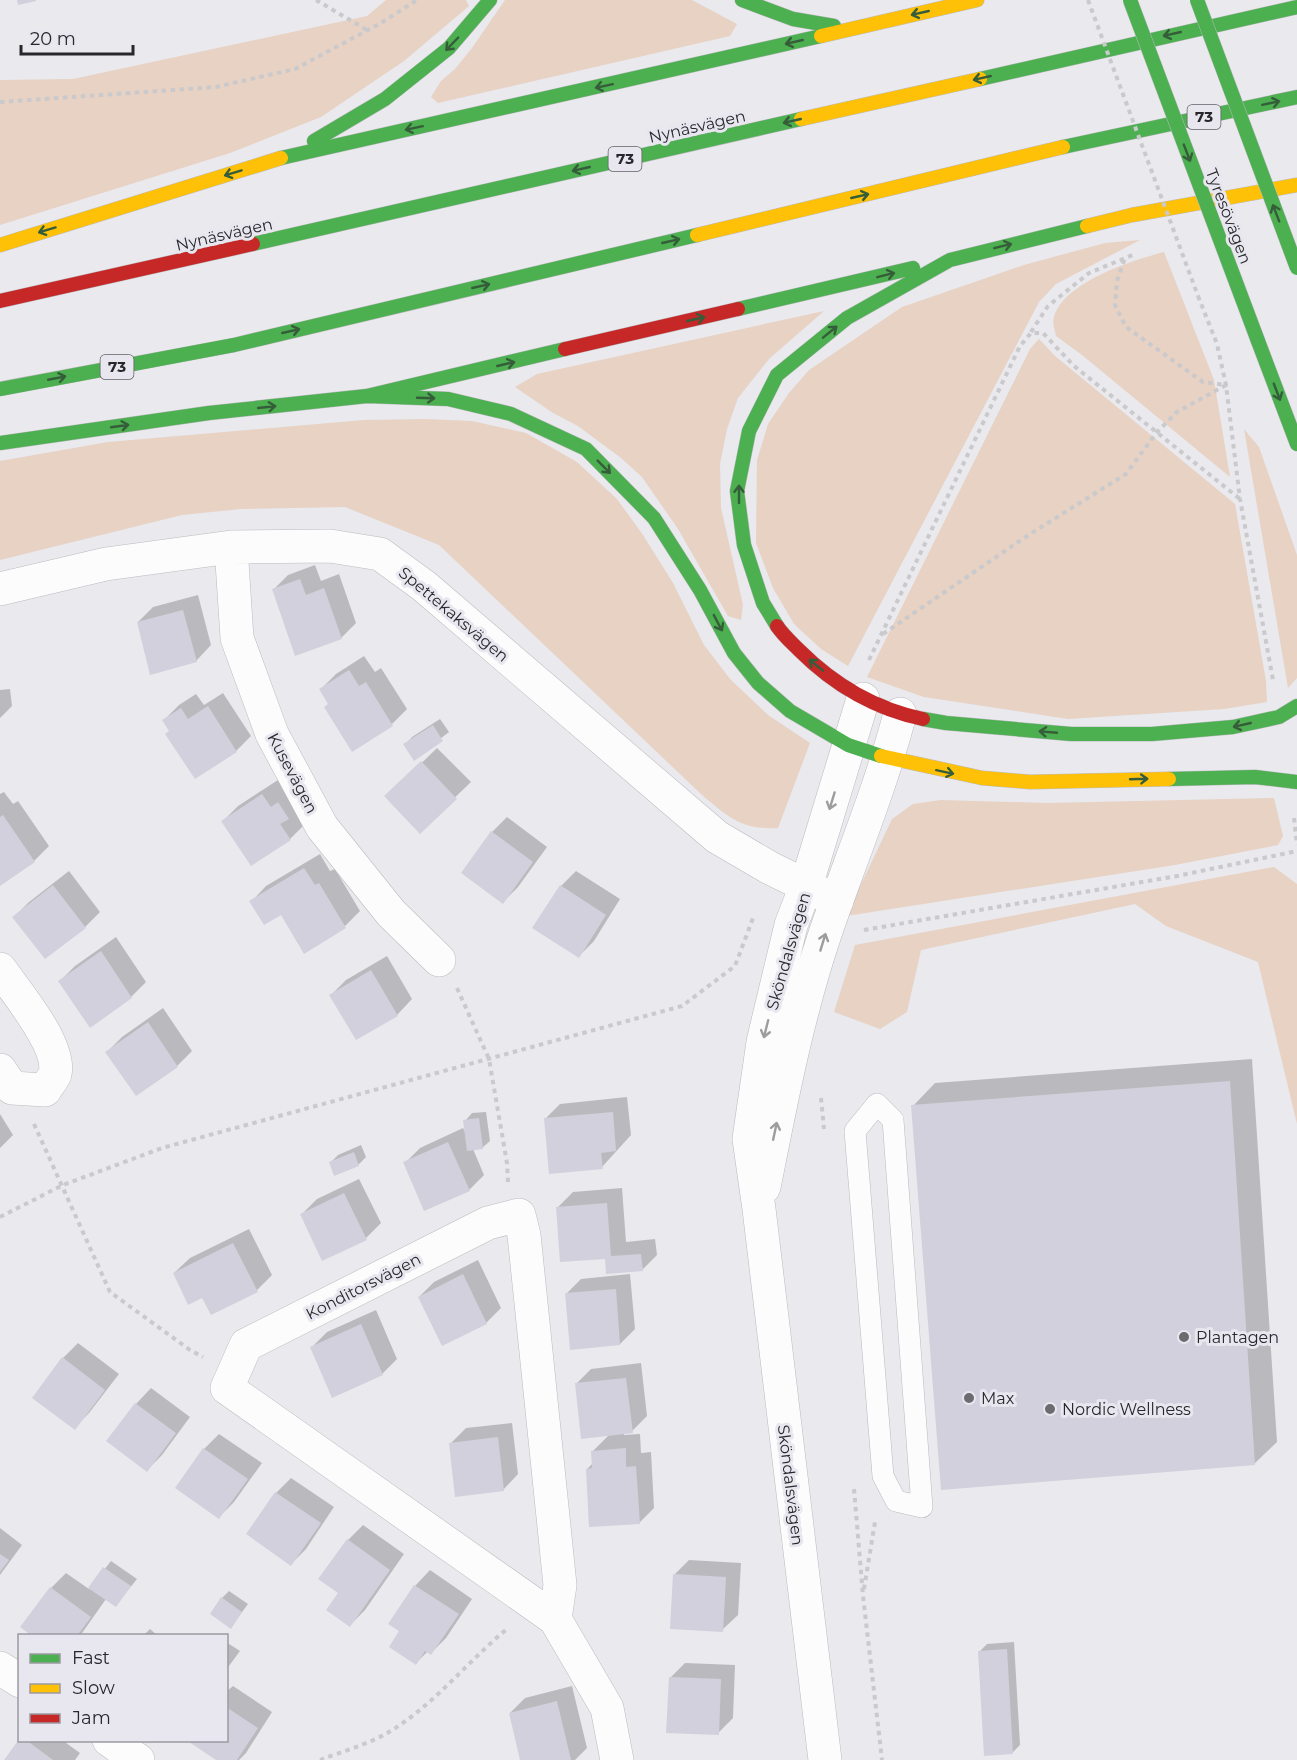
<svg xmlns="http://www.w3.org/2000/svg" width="1297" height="1760" viewBox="0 0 1297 1760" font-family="Montserrat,sans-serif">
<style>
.green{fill:#e7d2c4}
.shadow{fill:#0003}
.building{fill:#d2d0dc}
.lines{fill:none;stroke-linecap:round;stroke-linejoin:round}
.lane-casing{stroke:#bbbbbf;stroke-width:22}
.street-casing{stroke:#bbbbbf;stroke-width:34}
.fast-casing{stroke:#bbbbbf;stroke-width:15}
.slow-casing{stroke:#bbbbbf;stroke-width:15}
.jam-casing{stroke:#bbbbbf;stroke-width:15}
.path{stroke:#cac9cc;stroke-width:4;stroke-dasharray:4.5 4.5;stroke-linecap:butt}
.lane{stroke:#fcfcfc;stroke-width:21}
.street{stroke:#fcfcfc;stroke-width:33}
.fast{stroke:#4caf50;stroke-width:14}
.slow{stroke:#ffc107;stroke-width:14}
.jam{stroke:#c62828;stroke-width:14}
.fast-bridge-casing{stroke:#bbbbbf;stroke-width:15;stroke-linecap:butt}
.path-bridge{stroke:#cac9cc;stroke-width:4;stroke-dasharray:4.5 4.5;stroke-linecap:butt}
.fast-bridge{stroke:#4caf50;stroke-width:14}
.oneway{stroke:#365d3a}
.oneway2{stroke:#9d9c9e}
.poi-dot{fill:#6c6b6f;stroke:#e8e7f0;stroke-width:2}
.labels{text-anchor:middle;stroke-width:6;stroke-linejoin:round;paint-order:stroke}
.shield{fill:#e8e7f0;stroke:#626166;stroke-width:1.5}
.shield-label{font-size:15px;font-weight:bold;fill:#28272b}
.street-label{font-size:16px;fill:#28272b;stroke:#e8e7f0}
.poi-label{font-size:16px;fill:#28272b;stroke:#e8e7f0;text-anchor:start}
</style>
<rect width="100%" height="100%" fill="#e9e9ee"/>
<!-- green -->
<path class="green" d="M386,0H466L469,6L404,61L321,117L230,153L0,225V80L73,79L367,16Z
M505,0H692L737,24L730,36L438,103L431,97L441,81L455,69L472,48Z
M1140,240L1056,284L1039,302L848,666L821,649L794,624L773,588L756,543L757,460L768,424L789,393L809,370L902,307L1024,265L1105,243Z
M1164,252L1214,380L1230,477L1082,355L1056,336C1055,330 1052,323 1054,317C1064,282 1133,260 1164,252Z
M824,311L769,359L738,398L727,429L720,464L721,508L743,605L741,620L728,616L678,529L642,477L621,458L578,426L553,413L515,387L537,374Z
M1039,339L1055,356L1235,504L1266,681L1267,702L1224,709L1068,719L924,697L867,677L1030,349Z
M424,419L472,421L526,433L577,462L617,499L643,535L673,583L704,645L730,679L768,715L810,743L778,828C741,830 728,817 701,794L439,545L345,507L241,509L182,515L0,560V461L108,442L364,420Z
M1244,429L1259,447L1297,555V678L1288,688Z
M1274,798L1283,836L1278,845L1175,865L846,916L892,819L913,804L941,800L1047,803Z
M1274,867L1297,884V1124L1258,962L1166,926L1135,904L921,950L907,1012L880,1029L834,1012L855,945Z"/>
<!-- shadow -->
<path class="shadow" d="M315,565L321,581L339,574L356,623L341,638L273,590L288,575Z
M198,595L211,645L196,661L138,622L153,607Z
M364,656L375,672L381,668L407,709L392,724L352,750L321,689L336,674Z
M10,689L12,706L0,718V690Z
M223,693L251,736L236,751L195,777L164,720L179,705L196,694L204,705Z
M440,719L449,732L414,759L405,745L412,737Z
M437,748L471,782L420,831L402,782Z
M278,780L305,824L290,839L223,821L238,806Z
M4,792L13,804L18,801L49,846L34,861L0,884V794Z
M507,817L547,847L518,887L503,902L492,832Z
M320,854L330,871L335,869L360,911L345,926L281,913L251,902L266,886Z
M69,871L100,912L85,927L14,917L29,902Z
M576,871L620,899L594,941L579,956L534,928L561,886Z
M116,937L146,982L131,997L60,981L75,966Z
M387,956L412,999L397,1015L331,995L346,980Z
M163,1008L192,1051L177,1066L136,1094L107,1052L122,1037Z
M1252,1059L1277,1442L1254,1464L913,1106L935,1083Z
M627,1097L631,1135L602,1167L545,1119L560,1104Z
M486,1112L490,1141L482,1148L473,1149L484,1175L469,1190L405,1163L420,1148L463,1128L466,1134L465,1121L472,1113Z
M0,1114L13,1135L0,1148Z
M361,1145L366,1157L359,1164L335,1174L331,1162L338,1155Z
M359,1179L381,1223L366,1238L302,1214L317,1199Z
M622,1188L626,1242L655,1239L657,1255L642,1270L607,1257L558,1207L573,1192Z
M249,1229L272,1275L257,1290L203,1296L174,1273L190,1258Z
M478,1260L501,1308L486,1323L419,1297L434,1282Z
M630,1274L635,1329L620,1344L566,1294L581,1279Z
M376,1310L397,1359L382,1374L312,1347L327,1332Z
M78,1343L119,1374L89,1413L74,1428L63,1358Z
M641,1363L647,1416L632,1431L624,1432V1435L640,1434L641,1453L651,1452L654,1508L639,1523L587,1469L593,1463V1451L610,1434L576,1384L591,1369Z
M151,1388L190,1417L162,1455L147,1470L108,1441L136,1404Z
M512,1423L518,1474L503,1490L451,1443L466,1428Z
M219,1434L262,1463L234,1502L219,1517L177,1488L204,1449Z
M291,1478L334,1507L306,1549L291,1564L276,1493Z
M363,1525L404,1554L365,1610L350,1625L340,1592L348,1540Z
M0,1528L22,1545L0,1575Z
M689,1560L741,1563L738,1615L722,1630L674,1575Z
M111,1561L137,1579L116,1605L106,1599L80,1636H34L51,1588L66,1573L89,1589Z
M430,1570L472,1599L446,1638L431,1653L428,1651L416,1663L401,1631L390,1623L415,1586Z
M229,1591L248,1604L231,1627L222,1598Z
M150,1629L158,1636H143Z
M226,1642L240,1651L226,1670Z
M1014,1642L1020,1745L1012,1753L980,1651L987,1644Z
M685,1663L735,1665L733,1718L718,1733L670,1678Z
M233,1686L272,1712L246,1753L239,1760H219L226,1740V1692Z
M572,1686L587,1748L575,1760H522L510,1713L525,1698Z
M20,1740H62L80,1753L75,1760H5Z"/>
<!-- building -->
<path class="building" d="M17,0H36V1L18,5Z
M300,579L306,595L324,588L342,639L295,656L272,589Z
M183,610L197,662L150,675L137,622Z
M349,670L359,686L366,682L393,726L352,752L324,707L328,704L319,689Z
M208,706L237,752L195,779L165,734L169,731L162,720L181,708L188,719Z
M433,725L443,741L414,761L403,744Z
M421,761L457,799L420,834L384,796Z
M262,794L271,807L278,802L289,819L280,824L291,840L251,866L221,821Z
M3,815L35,862L0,886V817Z
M491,831L533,862L503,904L461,873Z
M304,868L315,885L319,883L346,928L304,954L281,915L264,925L249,901Z
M53,885L86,928L45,959L12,917Z
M560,885L606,915L579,958L532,928Z
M101,951L132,998L90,1028L58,981Z
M371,970L398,1016L356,1040L329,995Z
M148,1022L178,1067L136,1096L105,1052Z
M1230,1081L1255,1465L941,1490L911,1105Z
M613,1112L616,1151L601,1153L603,1169L549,1174L544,1118Z
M479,1118L483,1149L467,1151L463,1120Z
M448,1142L470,1191L424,1211L403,1162Z
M354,1152L359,1166L334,1176L329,1162Z
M344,1193L367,1240L322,1261L300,1214Z
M607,1203L611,1256L641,1254L643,1271L606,1274L605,1259L560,1262L556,1207Z
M233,1243L258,1292L211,1315L202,1298L188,1305L173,1273Z
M463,1274L487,1324L442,1346L418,1297Z
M616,1289L620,1345L570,1350L565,1293Z
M361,1324L383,1375L332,1398L310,1347Z
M62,1357L105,1390L75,1430L32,1398Z
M626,1378L633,1433L581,1439L575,1383Z
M135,1403L176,1433L147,1472L106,1441Z
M498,1437L504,1491L455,1497L449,1443Z
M203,1448L248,1479L219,1519L175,1488Z
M626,1448V1467L636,1466L640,1524L589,1527L586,1469L592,1468L591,1451Z
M275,1492L321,1523L291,1566L246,1534Z
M347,1539L390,1570L350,1627L326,1610L338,1593L318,1579Z
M0,1554L9,1560L0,1572Z
M103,1567L131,1586L116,1607L88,1588Z
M673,1574L726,1577L723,1632L670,1629Z
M414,1585L459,1614L431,1655L425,1651L416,1665L389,1647L399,1631L388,1624Z
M50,1587L91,1617L77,1636H32L20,1627Z
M221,1597L242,1612L231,1629L210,1614Z
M1007,1649L1013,1754L984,1756L978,1651Z
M669,1677L721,1679L719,1735L666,1733Z
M557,1701L571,1760H520L509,1713Z
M226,1707L258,1728L237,1760H216L189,1742L190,1740H226Z
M20,1738V1740H26L53,1760H4Z"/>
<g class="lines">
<!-- lane casing -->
<g class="lane-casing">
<path id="lane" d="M877,1104L893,1120L922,1507L896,1501L883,1476L855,1131Z"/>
</g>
<!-- street casing -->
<g class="street-casing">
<path id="street" d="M231,547L237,638L272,734L322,827L391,913L439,960
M0,589L106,564L231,547L330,546L380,554L424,586L717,837L770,868L837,901
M0,969C16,992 62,1046 55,1074C53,1079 47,1086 45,1090L12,1088L0,1070
M764,1187C781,1102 797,1017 825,934C850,861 880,790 900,714
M519,1215L524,1235L560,1585L555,1619L227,1388L246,1345L488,1223Z
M555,1619L607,1708L617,1760
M0,1668L20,1681
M109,1740L138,1760
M825,1760L759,1209L749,1139L763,1042L791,925L806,886L863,699"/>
</g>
<!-- fast casing -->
<g class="fast-casing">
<path id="fast" d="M742,0L793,19L834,26
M980,79L1297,7
M314,141L385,99L449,48L490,0
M1063,147L1297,97
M281,158L821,36
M253,244L801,119
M738,309L913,268
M1258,341L1297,444
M0,389L234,345L697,235
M367,396L448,399L511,414L586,449L654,518L700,590L734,653L758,683L790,711L848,745L881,756
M0,443L209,413L367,396L565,349
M777,626L763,603L744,545L737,491L749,431L777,375L847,318L950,260L1087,226
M923,719L946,723L1071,734H1152L1233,727L1279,717L1297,706
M1169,779L1255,777L1297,782"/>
</g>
<!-- slow casing -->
<g class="slow-casing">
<path id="slow" d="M821,36L977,0
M801,119L980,79
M1087,226L1132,215L1297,185
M697,235L1063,147
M0,245L281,158
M881,756L982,778L1030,782L1169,779"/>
</g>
<!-- jam casing -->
<g class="jam-casing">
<path id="jam" d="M0,301L253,244
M565,349L738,309
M777,626C783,635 791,642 799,650C834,685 875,709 923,719"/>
</g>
<!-- path -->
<path class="path" d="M316,0L367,30
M0,102L216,87L295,69L381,23L417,0
M1198,296L1217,344L1226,385L1240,499L1273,680
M1031,332L1048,306L1089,273L1135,254
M883,634L1027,536L1126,474L1157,432L1177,412L1226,385L1203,382L1126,327L1115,305L1117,281L1125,258
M869,660L1020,346L1031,333H1043L1074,366L1240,499
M1294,818L1297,845
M864,930L1177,876L1297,851
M457,988L489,1059L507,1163L508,1182
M821,1098L824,1129
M34,1124L110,1292L190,1350L203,1357
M0,1217L63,1185L162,1148L682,1006L735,966L753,918
M854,1489L863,1596L882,1760
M864,1589L875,1522
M320,1760C341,1752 369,1744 389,1732C434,1705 467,1662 508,1628"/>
<!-- lane -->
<use href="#lane" class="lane"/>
<!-- street -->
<use href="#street" class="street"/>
<!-- fast -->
<use href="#fast" class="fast"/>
<!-- slow -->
<use href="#slow" class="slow"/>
<!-- jam -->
<use href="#jam" class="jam"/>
<!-- fast-bridge casing -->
<g class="fast-bridge-casing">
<path id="fast-bridge" d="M1130,0L1258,341
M1197,0L1297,268"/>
</g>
<!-- path-bridge -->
<path class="path-bridge" d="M1088,0L1198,296"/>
<!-- fast-bridge -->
<use href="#fast-bridge" class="fast-bridge"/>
</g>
<!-- one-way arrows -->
<defs><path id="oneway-shaft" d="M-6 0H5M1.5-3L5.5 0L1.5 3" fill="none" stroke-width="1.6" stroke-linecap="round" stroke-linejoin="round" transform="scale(1.5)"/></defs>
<g class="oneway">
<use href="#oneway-shaft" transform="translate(920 13) rotate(167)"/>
<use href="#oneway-shaft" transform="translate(1172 34) rotate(167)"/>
<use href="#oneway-shaft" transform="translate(794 42) rotate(167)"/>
<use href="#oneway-shaft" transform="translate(452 44) rotate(134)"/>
<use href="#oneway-shaft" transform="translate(982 78) rotate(167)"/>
<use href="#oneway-shaft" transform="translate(604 86) rotate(168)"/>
<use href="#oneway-shaft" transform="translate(1271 103) rotate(-12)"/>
<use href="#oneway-shaft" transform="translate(792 121) rotate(167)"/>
<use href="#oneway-shaft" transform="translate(414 128) rotate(168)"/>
<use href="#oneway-shaft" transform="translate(1187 153) rotate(69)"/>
<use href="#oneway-shaft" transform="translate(581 169) rotate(167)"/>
<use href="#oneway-shaft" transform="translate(233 173) rotate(163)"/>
<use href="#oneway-shaft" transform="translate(860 196) rotate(-13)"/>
<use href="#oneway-shaft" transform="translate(1276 213) rotate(-111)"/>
<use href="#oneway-shaft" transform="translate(47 230) rotate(163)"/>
<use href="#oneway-shaft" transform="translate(671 241) rotate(-13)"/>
<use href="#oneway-shaft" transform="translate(1003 246) rotate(-14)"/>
<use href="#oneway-shaft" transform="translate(886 275) rotate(-14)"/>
<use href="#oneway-shaft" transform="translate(481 286) rotate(-13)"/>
<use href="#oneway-shaft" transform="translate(696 319) rotate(-13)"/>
<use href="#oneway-shaft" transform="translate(291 331) rotate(-13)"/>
<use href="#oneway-shaft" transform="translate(830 332) rotate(-39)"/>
<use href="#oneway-shaft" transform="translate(506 364) rotate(-13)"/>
<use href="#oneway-shaft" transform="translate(57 378) rotate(-11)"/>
<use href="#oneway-shaft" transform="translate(1277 392) rotate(69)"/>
<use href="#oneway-shaft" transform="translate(426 398) rotate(2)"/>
<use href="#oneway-shaft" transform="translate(267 407) rotate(-6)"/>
<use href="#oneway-shaft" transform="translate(120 426) rotate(-8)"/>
<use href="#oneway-shaft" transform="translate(604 467) rotate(45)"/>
<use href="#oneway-shaft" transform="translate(739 494) rotate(-90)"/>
<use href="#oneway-shaft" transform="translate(718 623) rotate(62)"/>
<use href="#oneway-shaft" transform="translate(816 665) rotate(-141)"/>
<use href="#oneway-shaft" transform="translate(1242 725) rotate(167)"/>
<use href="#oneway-shaft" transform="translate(1048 732) rotate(-175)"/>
<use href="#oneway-shaft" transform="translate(945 772) rotate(12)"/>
<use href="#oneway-shaft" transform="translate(1139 779) rotate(-2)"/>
</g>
<g class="oneway2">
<use href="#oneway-shaft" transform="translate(832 801) rotate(107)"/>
<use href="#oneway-shaft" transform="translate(823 942) rotate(-73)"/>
<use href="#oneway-shaft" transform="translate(766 1029) rotate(104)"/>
<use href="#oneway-shaft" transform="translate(775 1131) rotate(-78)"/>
</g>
<!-- markers -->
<g class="poi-dot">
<circle cx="1184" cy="1337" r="6"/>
<circle cx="969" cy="1398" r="6"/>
<circle cx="1050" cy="1409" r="6"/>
</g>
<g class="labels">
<!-- shield labels -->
<g class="shield">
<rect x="1187.5" y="105" width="33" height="24" rx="4.5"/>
<rect x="608.5" y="147" width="33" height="24" rx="4.5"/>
<rect x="100.5" y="355" width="33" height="24" rx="4.5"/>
</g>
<g class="shield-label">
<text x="1204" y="122">73</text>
<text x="625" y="164">73</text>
<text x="117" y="372">73</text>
</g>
<!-- street labels -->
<g class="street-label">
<text transform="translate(697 126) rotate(-13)" y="6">Nynäsvägen</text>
<text transform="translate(1229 216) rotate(69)" y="6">Tyresövägen</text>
<text transform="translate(224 234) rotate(-13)" y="6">Nynäsvägen</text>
<text transform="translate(454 614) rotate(40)" y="6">Spettekaksvägen</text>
<text transform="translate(293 773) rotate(62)" y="6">Kusevägen</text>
<text transform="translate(788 951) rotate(-74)" y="6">Sköndalsvägen</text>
<text transform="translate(363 1286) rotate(-27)" y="6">Konditorsvägen</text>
<text transform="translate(791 1485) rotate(83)" y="6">Sköndalsvägen</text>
</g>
<!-- poi labels -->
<g class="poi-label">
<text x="1196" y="1343">Plantagen</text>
<text x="981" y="1404">Max</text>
<text x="1062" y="1415">Nordic Wellness</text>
</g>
</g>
<!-- legend -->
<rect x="18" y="1634" width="210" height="108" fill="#e8e7f0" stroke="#9b9aa1" stroke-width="1.5"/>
<rect x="30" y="1654" width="30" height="9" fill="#4caf50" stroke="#9b9aa1" stroke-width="1.5"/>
<text x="72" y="1664" font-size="18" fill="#28272b">Fast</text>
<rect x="30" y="1684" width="30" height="9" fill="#ffc107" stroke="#9b9aa1" stroke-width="1.5"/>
<text x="72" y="1694" font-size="18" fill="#28272b">Slow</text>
<rect x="30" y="1714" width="30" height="9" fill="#c62828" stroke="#9b9aa1" stroke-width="1.5"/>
<text x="72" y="1724" font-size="18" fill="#28272b">Jam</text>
<!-- scale -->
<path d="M21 45v9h112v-9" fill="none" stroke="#28272b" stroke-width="3"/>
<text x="30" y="45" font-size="18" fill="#28272b" stroke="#e8e7f0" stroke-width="4.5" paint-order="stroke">20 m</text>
</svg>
